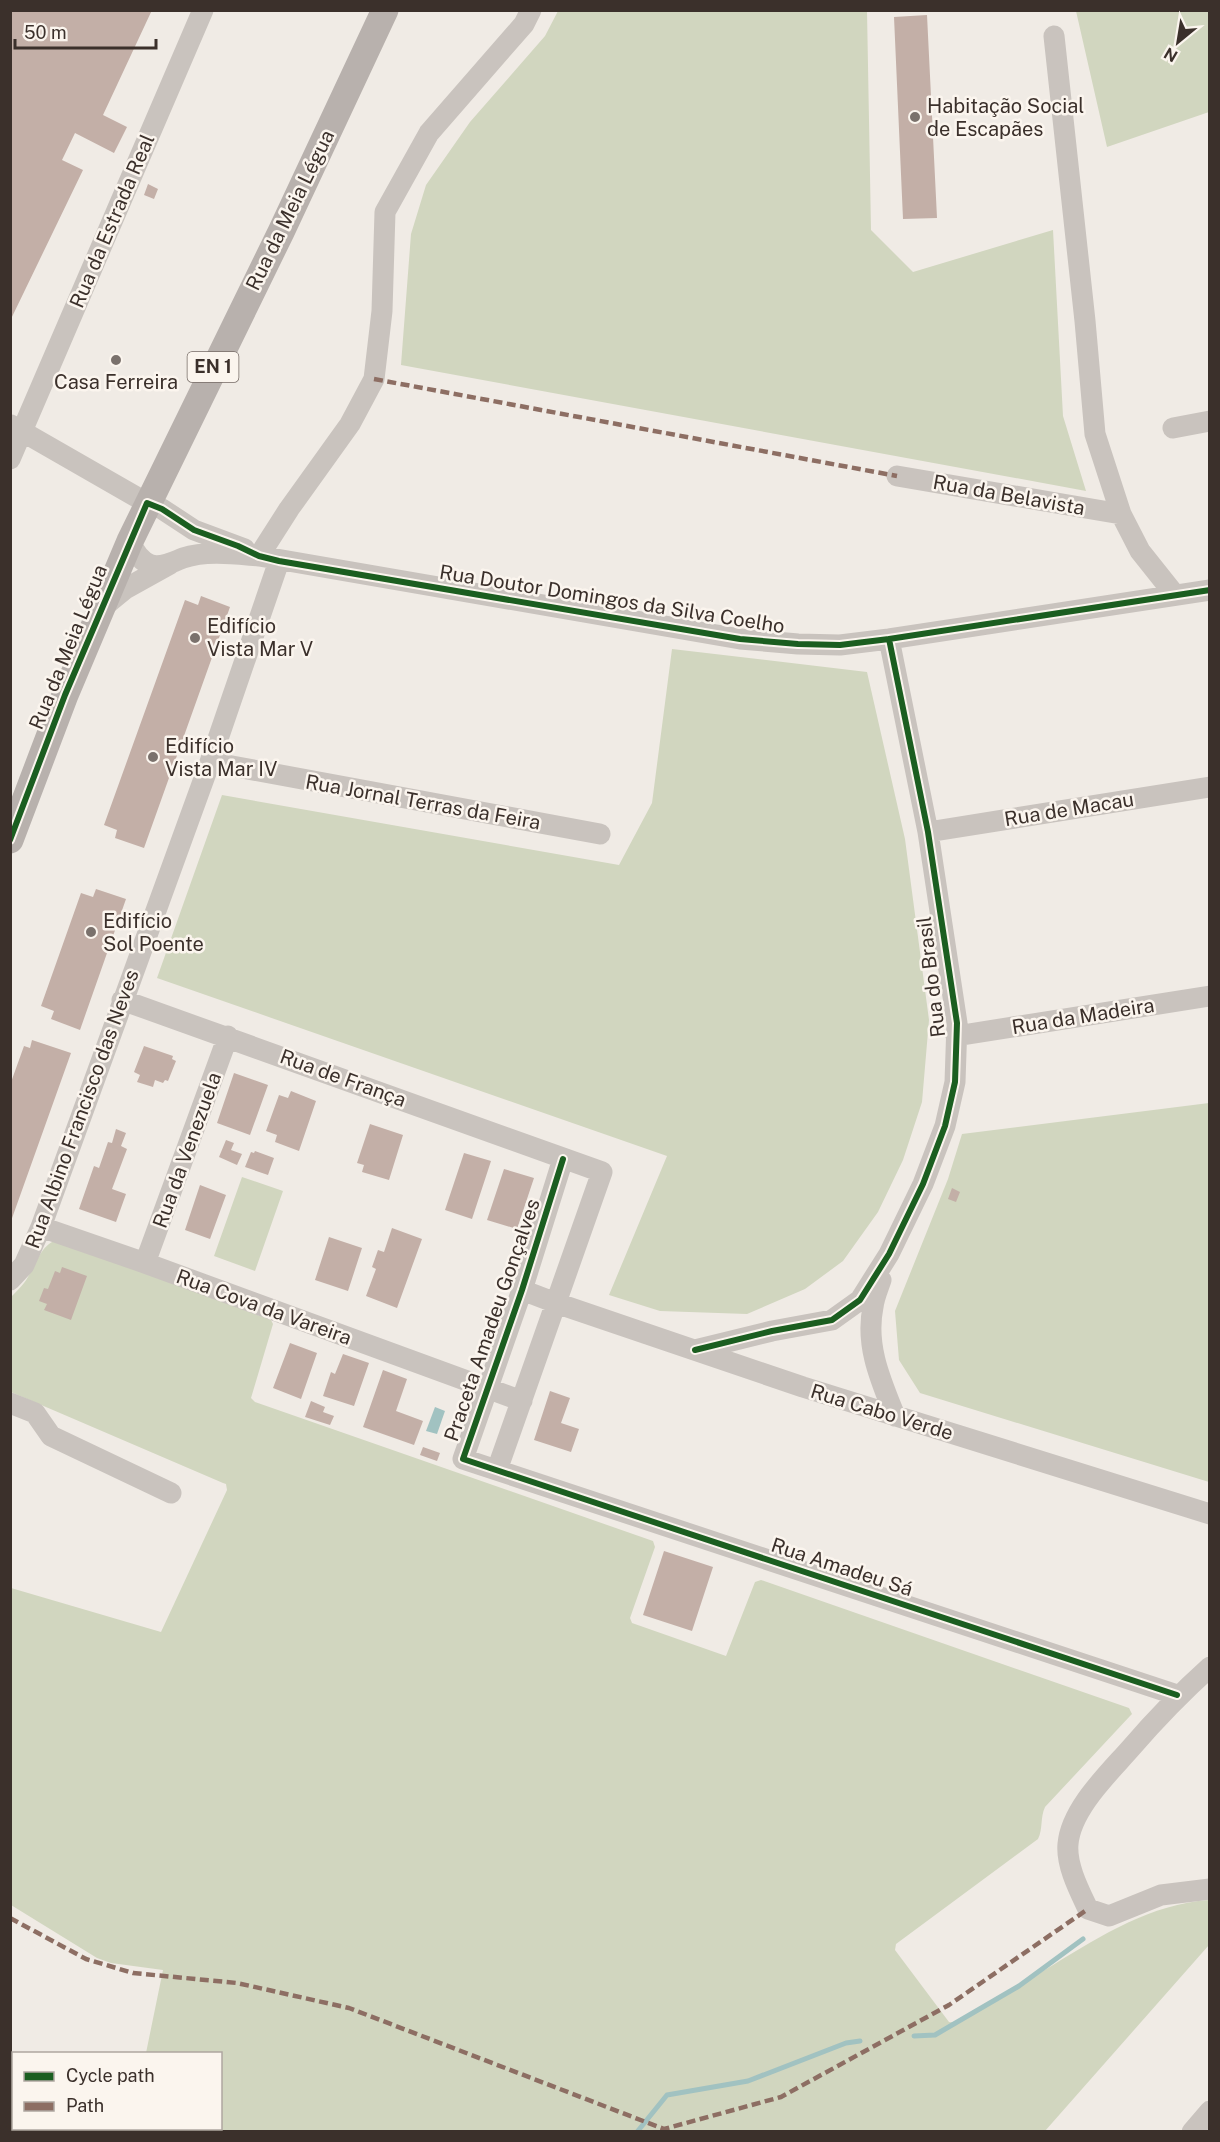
<svg xmlns="http://www.w3.org/2000/svg" width="1220" height="2142" viewBox="0 0 1220 2142" font-family="'Public Sans',sans-serif">
<style>
.green{fill:#d1d6bf}
.water{fill:#a1c2c1}
.lines{fill:none;stroke-linecap:round;stroke-linejoin:round}
.stream{stroke:#a1c2c1;stroke-width:5}
.building{fill:#c3afa7}
.minor{stroke:#c9c3be;stroke-width:21}
.major{stroke:#b8b1ad;stroke-width:27}
.quiet{stroke:#8d6e63;stroke-width:4.5;stroke-dasharray:9 4.5;stroke-linecap:butt}
.cycleway-casing{stroke:#fbf5ee;stroke-width:10}
.cycleway{stroke:#1b5e20;stroke-width:6}
.poi-dot{fill:#7a716c;stroke:#fbf5ee;stroke-width:2}
.labels{text-anchor:middle;stroke-width:5;stroke-linejoin:round;paint-order:stroke}
.shield{fill:#fbf5ee;stroke:#756b66;stroke-width:1.5}
.shield-label{font-size:18px;font-weight:bold;fill:#3b302b}
.poi-label{font-size:20px;fill:#3b302b;stroke:#fbf5ee;text-anchor:start}
.street-label{font-size:20px;fill:#3b302b;stroke:#fbf5ee}
</style>
<rect width="100%" height="100%" fill="#f0ebe5"/>
<!-- green -->
<path class="green" d="M558,11H867L871,230L913,272L1053,230L1063,416L1086,491L401,365L411,234L426,185L470,122L545,36Z
M1076,11H1209V112L1107,147Z
M672,649L867,672L905,839L929,1020L922,1102L903,1160L878,1212L843,1261L805,1289L747,1314L660,1311L609,1295L667,1156L157,978L222,795L619,865L652,803Z
M1209,1103V1482L920,1393L899,1360L895,1311L948,1179L962,1134Z
M242,1177L283,1191L255,1271L214,1256Z
M57,1240L271,1320L273,1324L251,1398L255,1402L653,1541L655,1547L630,1618L632,1623L726,1656L755,1582L761,1580L1129,1708L1132,1714L1130,1716L1045,1807C1040,1818 1043,1829 1038,1839L896,1944L895,1950L949,2022L958,2023C989,2004 1021,1984 1053,1965C1102,1935 1151,1904 1209,1900V1945L1045,2131H130V2128H220V2054L146,2053L163,1970L111,1963L97,1958L11,1905V1588L161,1632L227,1490L226,1484L223,1483L11,1392L10,1298C15,1293 20,1288 24,1283C34,1270 40,1244 57,1240Z"/>
<!-- water -->
<path class="water" d="M435,1407L445,1411L437,1434L426,1431Z"/>
<g class="lines">
<!-- stream -->
<path class="stream" d="M914,2036L935,2035L1019,1986L1083,1939
M637,2132L667,2095L748,2081L846,2043L860,2041"/>
</g>
<!-- building -->
<path class="building" d="M10,10H152L103,115L127,127L114,153L75,133L62,160L83,170L10,321Z
M927,15L937,218L903,219L894,17Z
M148,184L158,189L154,199L144,195Z
M201,596L230,607L144,848L115,838L117,830L104,825L185,600L198,605Z
M96,889L126,899L80,1030L51,1019L54,1011L41,1006L81,893L93,897Z
M32,1040L71,1053L11,1221L10,1085L24,1046L30,1048Z
M144,1046L173,1056L172,1059L176,1061L168,1081L165,1080L163,1083L155,1080L153,1087L137,1082L140,1075L134,1072Z
M234,1073L268,1085L250,1135L217,1123Z
M291,1091L316,1101L299,1151L275,1142L277,1135L266,1131L279,1095L288,1098Z
M370,1124L403,1135L389,1180L362,1172L364,1165L357,1163Z
M116,1129L126,1133L121,1146L127,1149L112,1189L126,1194L116,1222L79,1209L94,1166L99,1168L108,1142L112,1143Z
M226,1140L234,1143L231,1150L242,1154L237,1165L219,1157Z
M255,1151L274,1158L268,1175L245,1167L251,1152L254,1153Z
M464,1153L491,1161L472,1219L445,1210Z
M504,1169L534,1178L517,1229L487,1220Z
M200,1185L226,1195L210,1239L185,1230Z
M952,1188L960,1192L956,1202L948,1199Z
M392,1228L422,1239L397,1308L366,1296L376,1269L372,1267L378,1250L384,1252Z
M329,1237L362,1248L348,1291L315,1280Z
M62,1267L87,1276L71,1320L44,1310L47,1304L39,1301L44,1288L48,1289L55,1271L60,1273Z
M290,1343L317,1353L301,1399L273,1388Z
M343,1354L369,1363L354,1406L323,1396L331,1372L335,1374Z
M383,1370L407,1379L396,1411L423,1421L414,1445L363,1427Z
M550,1391L570,1398L561,1423L579,1429L571,1452L534,1440Z
M311,1401L325,1407L323,1412L334,1416L330,1425L305,1417Z
M423,1447L440,1453L437,1461L420,1455Z
M664,1551L713,1567L692,1631L643,1615Z"/>
<g class="lines">
<!-- minor -->
<path class="minor" d="M1054,36L1085,321L1095,434L1121,514L1140,551L1175,595
M11,425L147,503L162,509L194,530L245,549
M1173,428L1210,421
M10,459L203,10
M897,476L1121,514
M130,541C134,551 140,561 151,565C162,568 173,562 183,558C207,550 235,554 259,556L740,639L798,644L840,645L889,639L1210,590
M259,556L289,509L350,424L374,379L382,311L385,212L429,133L524,24L531,10
M103,607L125,589L170,564
M210,762L600,834
M928,832L1210,787
M122,1000L602,1172L497,1470
M956,1036L1210,996
M563,1159L522,1290L463,1459L1177,1695
M41,1227L145,1263L522,1401
M145,1263L228,1036
M10,1280L24,1265L41,1227L210,762L279,561
M881,1280C878,1289 874,1298 873,1307C865,1346 881,1381 895,1416
M522,1290L556,1303L803,1387L1210,1514
M695,1350L772,1331L832,1320L860,1300L889,1254L923,1184L945,1126L955,1082L957,1023L928,832L889,639
M10,1403L35,1413L51,1436L171,1493
M1210,1667C1181,1693 1155,1720 1130,1749C1108,1774 1071,1809 1068,1844C1066,1865 1079,1890 1088,1909L1109,1916L1161,1895L1210,1889
M1192,2132L1210,2111"/>
<!-- major -->
<path class="major" d="M10,840L65,695L130,541L281,232L385,10"/>
<!-- quiet -->
<path class="quiet" d="M374,379L897,476
M10,1918L86,1959L133,1973L237,1983L349,2008L664,2129L781,2097L949,2005L1088,1909"/>
<!-- cycleway casing -->
<g class="cycleway-casing">
<path id="cycleway" d="M10,840L65,695L147,503L162,509L194,530L238,546L259,556L279,561L740,639L798,644L840,645L889,639L1210,590
M563,1159L522,1290L463,1459L1177,1695
M695,1350L772,1331L832,1320L860,1300L889,1254L923,1184L945,1126L955,1082L957,1023L928,832L889,639"/>
</g>
<!-- cycleway -->
<use href="#cycleway" class="cycleway"/>
</g>
<!-- markers -->
<g class="poi-dot">
<circle cx="915" cy="117" r="6"/>
<circle cx="116" cy="360" r="6"/>
<circle cx="195" cy="638" r="6"/>
<circle cx="153" cy="757" r="6"/>
<circle cx="91" cy="932" r="6"/>
</g>
<g class="labels">
<!-- shield labels -->
<rect class="shield" x="187.5" y="352" width="51" height="30" rx="4.5"/>
<g class="shield-label">
<text x="213" y="373">EN 1</text>
</g>
<!-- poi labels -->
<g class="poi-label">
<text x="927" y="113">Habitação Social<tspan x="927" dy="23">de Escapães</tspan></text>
<text x="116" y="389" text-anchor="middle">Casa Ferreira</text>
<text x="207" y="633">Edifício<tspan x="207" dy="23">Vista Mar V</tspan></text>
<text x="165" y="753">Edifício<tspan x="165" dy="23">Vista Mar IV</tspan></text>
<text x="103" y="928">Edifício<tspan x="103" dy="23">Sol Poente</tspan></text>
</g>
<!-- street labels -->
<g class="street-label">
<text transform="translate(290 210) rotate(-64)" y="7">Rua da Meia Légua</text>
<text transform="translate(112 221) rotate(-67)" y="7">Rua da Estrada Real</text>
<text transform="translate(1009 495) rotate(10)" y="7">Rua da Belavista</text>
<text transform="translate(612 599) rotate(9)" y="7">Rua Doutor Domingos da Silva Coelho</text>
<text transform="translate(68 647) rotate(-68)" y="7">Rua da Meia Légua</text>
<text transform="translate(423 802) rotate(10)" y="7">Rua Jornal Terras da Feira</text>
<text transform="translate(1069 809) rotate(-9)" y="7">Rua de Macau</text>
<text transform="translate(931 977) rotate(-97)" y="7">Rua do Brasil</text>
<text transform="translate(1083 1016) rotate(-9)" y="7">Rua da Madeira</text>
<text transform="translate(343 1078) rotate(20)" y="7">Rua de França</text>
<text transform="translate(82 1109) rotate(-70)" y="7">Rua Albino Francisco das Neves</text>
<text transform="translate(187 1150) rotate(-70)" y="7">Rua da Venezuela</text>
<text transform="translate(264 1307) rotate(20)" y="7">Rua Cova da Vareira</text>
<text transform="translate(492 1320) rotate(-71)" y="7">Praceta Amadeu Gonçalves</text>
<text transform="translate(882 1412) rotate(17)" y="7">Rua Cabo Verde</text>
<text transform="translate(842 1567) rotate(18)" y="7">Rua Amadeu Sá</text>
</g>
</g>
<!-- border -->
<rect width="1220" height="2142" fill="none" stroke="#3b302b" stroke-width="24"/>
<!-- legend -->
<rect x="12" y="2052" width="210" height="78" fill="#fbf5ee" stroke="#aea6a0" stroke-width="1.5"/>
<rect x="24" y="2072" width="30" height="9" fill="#1b5e20" stroke="#aea6a0" stroke-width="1.5"/>
<text x="66" y="2082" font-size="18" fill="#3b302b">Cycle path</text>
<rect x="24" y="2102" width="30" height="9" fill="#8d6e63" stroke="#aea6a0" stroke-width="1.5"/>
<text x="66" y="2112" font-size="18" fill="#3b302b">Path</text>
<!-- north arrow -->
<g transform="translate(1178 42) rotate(210)" stroke="#fbf5ee" stroke-width="4.5" paint-order="stroke">
<path d="M0-4.5L10 22L0 15L-10 22Z" fill="#3b302b"/>
<text y="-9" font-size="16" font-weight="bold" text-anchor="middle" fill="#3b302b">N</text>
</g>
<!-- scale -->
<path d="M15 39v9h141v-9" fill="none" stroke="#3b302b" stroke-width="3"/>
<text x="24" y="39" font-size="18" fill="#3b302b" stroke="#fbf5ee" stroke-width="4.5" paint-order="stroke">50 m</text>
</svg>
